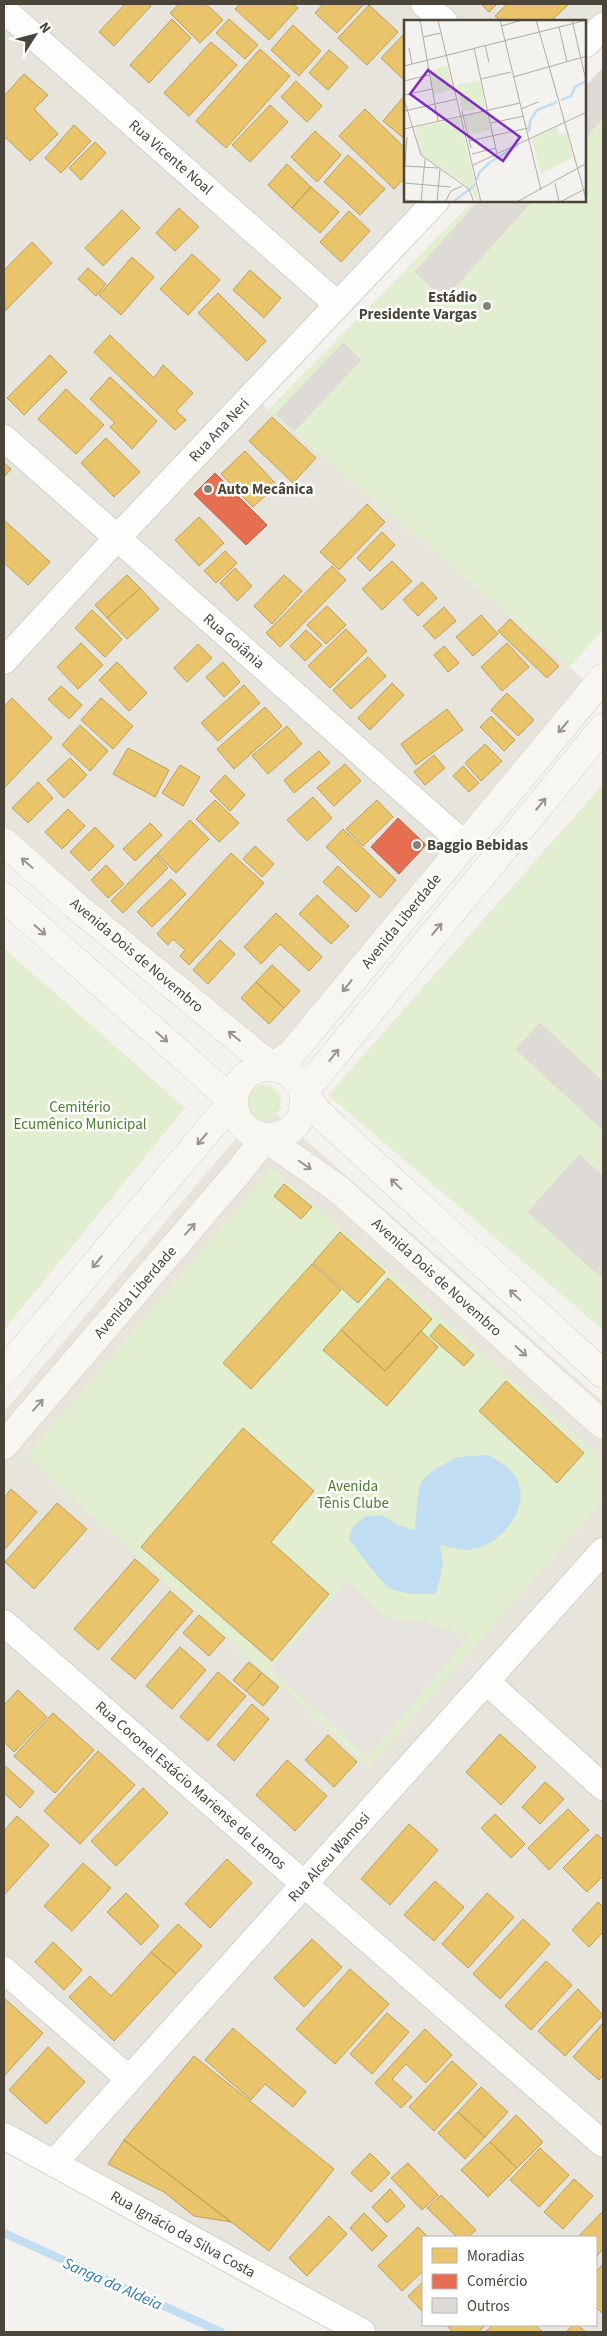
<svg xmlns="http://www.w3.org/2000/svg" width="607" height="2336" viewBox="0 0 607 2336" font-family="'Source Sans 3',sans-serif">
<style>
.residential{fill:#e7e4dc;fill-rule:evenodd}
.green{fill:#e1eecf}
.parking{fill:#e6e3df}
.water{fill:#c0ddf1}
.homes{fill:#e9c46a;stroke:#ba9e5b}
.shops{fill:#e76f51;stroke:#b8624a}
.lines{fill:none;stroke-linecap:round;stroke-linejoin:round}
.stream{stroke:#c0ddf1;stroke-width:8}
.building{fill:#dedbd6;stroke:#dcd9d4}
.street-casing{stroke:#d2d0cb;stroke-width:28}
.secondary-casing{stroke:#d3cfc5;stroke-width:29}
.street{stroke:#fdfdfc;stroke-width:26}
.secondary{stroke:#f7f6f1;stroke-width:28}
.oneway{stroke:#98948c}
.poi-dot{fill:#868178;stroke:#fff;stroke-width:2}
.labels{text-anchor:middle;stroke-width:5;stroke-linejoin:round;paint-order:stroke}
.street-label{font-size:15px;fill:#4b4439;stroke:#fff}
.poi-label{font-size:15px;font-weight:bold;fill:#4b4439;stroke:#fff;text-anchor:start}
.park-label{font-size:15px;fill:#4a7f2a;stroke:#fff}
.water-label{font-size:16px;font-style:italic;fill:#2e7ab2;stroke:#fff}
.inset-river{fill:none;stroke:#c0ddf1;stroke-width:2.5}
.inset-road{fill:none;stroke:#b0aca6;stroke-width:1}
.view{fill:#7b2cbf;fill-opacity:0.15;stroke:#7b2cbf;stroke-width:2.5}
.inset-edge{fill:none;stroke:#4b4439;stroke-width:2.5}
</style>
<rect width="100%" height="100%" fill="#f4f2ee"/>
<!-- residential -->
<path class="residential" d="M4,4H603V26L586,44V21H406V201H436L253,394L268,410L570,667L594,690L272,1067L4,842Z
M265,1104L603,1402V2332H362L4,2136V1412ZM423,2237H596V2325H423Z"/>
<!-- green -->
<path class="green" d="M603,68V630L570,667L268,410L473,201H586V86Z
M603,784V1330L328,1095Z
M4,948L185,1108L4,1330Z
M247 1102a17 17 0 1 1 34 0a17 17 0 1 1-34 0Z
M271,1168L603,1459V1500L369,1767L26,1456Z"/>
<!-- parking -->
<path class="parking" d="M348,1581L384,1617L425,1622L468,1637L368,1757L270,1669Z"/>
<!-- water -->
<path class="water" d="M488,1455C499,1461 511,1467 517,1479C532,1510 498,1549 466,1550C458,1550 448,1546 440,1545L443,1565L436,1594C421,1594 406,1595 392,1589C382,1585 355,1548 349,1538L352,1528L366,1516L381,1515L398,1525L415,1530L418,1493L422,1480L435,1469L457,1457Z"/>
<!-- homes -->
<path class="homes" d="M125,4H149L151,6L114,46L99,32Z
M179,4H206L223,20L200,43L170,13Z
M240,4H293L298,8L269,40L235,9Z
M323,4H364L337,33L315,13Z
M481,4H497L489,12Z
M507,4H569L551,21H500L495,16Z
M369,5L398,32L367,65L338,38Z
M172,19L191,38L149,83L130,65Z
M229,19L258,45L245,59L216,33Z
M293,25L321,51L299,76L271,50Z
M406,32V82L381,58Z
M211,42L237,65L189,116L164,93Z
M260,49L290,76L226,148L196,121Z
M329,50L348,67L328,90L309,73Z
M24,74L48,95L34,109L58,134L30,161L6,138L4,140V96Z
M296,81L322,106L307,122L281,97Z
M406,94V140L383,121Z
M270,105L288,122L250,162L232,145Z
M365,109L406,149V177L394,189L339,136Z
M74,125L91,141L61,173L45,158Z
M315,131L341,155L317,182L291,157Z
M95,142L106,153L81,180L69,168Z
M348,155L385,189L360,215L324,182Z
M287,164L311,187L292,208L268,185Z
M311,187L339,212L320,233L292,208Z
M179,208L199,227L175,251L156,233Z
M122,210L140,228L103,266L85,248Z
M349,211L370,231L341,262L320,242Z
M32,242L52,263L5,311L4,270Z
M192,254L220,280L188,315L160,289Z
M132,257L154,277L121,315L99,295Z
M88,268L106,284L96,296L78,279Z
M250,270L281,298L264,318L233,290Z
M218,293L266,341L247,361L198,313Z
M110,335L154,378L163,365L193,393L176,411L186,420L175,430L94,352Z
M50,355L67,372L24,415L7,398Z
M110,377L157,421L132,449L110,427L115,423L90,399Z
M66,389L104,425L76,454L38,419Z
M272,417L316,458L293,483L249,441Z
M106,438L140,472L114,497L81,463Z
M245,451L277,485L253,507L221,474Z
M4,463L11,469L4,477Z
M367,504L385,522L339,570L320,552Z
M199,517L224,543L199,566L175,540Z
M4,520L50,562L28,585L4,563Z
M382,532L395,545L370,571L357,558Z
M225,551L237,563L216,583L204,571Z
M392,561L412,581L382,610L362,589Z
M332,566L346,580L280,647L266,633Z
M235,568L252,586L237,601L220,583Z
M127,575L140,588L107,618L95,605Z
M284,575L302,591L272,624L254,606Z
M422,582L437,598L418,616L403,600Z
M140,588L159,609L127,639L107,618Z
M327,606L346,625L326,644L307,625Z
M444,607L456,621L435,639L423,626Z
M92,610L122,639L105,657L75,628Z
M481,615L498,634L473,656L456,637Z
M510,619L559,666L547,678L498,631Z
M346,629L367,651L330,688L308,666Z
M306,630L322,645L305,661L290,646Z
M81,643L103,665L78,689L57,667Z
M507,643L529,667L502,691L481,667Z
M198,644L212,658L187,682L174,668Z
M444,646L459,663L448,672L434,655Z
M368,657L386,676L351,709L333,690Z
M117,662L147,693L129,711L99,680Z
M223,662L240,682L224,697L206,677Z
M392,683L404,695L370,730L358,718Z
M244,685L260,703L218,741L201,723Z
M61,686L82,705L69,719L48,699Z
M507,693L534,720L518,736L491,710Z
M12,698L52,738L4,788V707Z
M101,698L133,726L113,749L81,720Z
M265,707L282,726L234,769L217,749Z
M447,709L463,730L416,765L401,744Z
M491,716L515,740L504,751L480,727Z
M80,725L108,751L90,771L62,745Z
M287,726L302,744L268,774L252,756Z
M485,744L502,761L481,781L465,763Z
M128,748L169,770L155,797L113,774Z
M319,751L330,763L294,793L284,780Z
M434,755L445,768L425,785L414,772Z
M70,758L87,775L64,798L47,780Z
M345,764L361,781L334,806L317,788Z
M180,765L200,777L183,806L162,793Z
M463,766L479,783L469,792L453,776Z
M225,775L245,795L230,811L210,791Z
M38,782L53,798L28,823L12,808Z
M313,797L332,818L307,841L287,820Z
M215,800L239,823L219,842L196,819Z
M377,800L393,817L363,846L346,829Z
M68,809L85,826L62,849L45,832Z
M190,820L209,839L176,873L157,854Z
M150,823L162,835L135,861L123,849Z
M95,827L114,846L89,871L70,852Z
M343,829L396,880L380,898L326,847Z
M255,846L274,864L262,877L243,859Z
M231,853L264,883L189,965L180,956L185,950L173,939L168,945L157,934Z
M156,855L168,868L123,913L111,901Z
M106,865L124,884L108,898L91,880Z
M338,866L370,896L356,912L323,882Z
M171,879L186,894L152,927L137,912Z
M317,895L349,926L331,944L299,914Z
M276,913L322,957L309,971L280,944L261,964L244,947Z
M220,940L235,954L208,984L193,970Z
M272,965L300,991L284,1008L256,982Z
M256,982L284,1008L269,1024L241,998Z
M284,1184L312,1207L301,1219L274,1196Z
M340,1232L385,1272L358,1303L313,1263Z
M312,1264L341,1290L251,1389L223,1363Z
M388,1278L432,1319L385,1371L341,1330Z
M440,1324L474,1355L464,1366L430,1336Z
M341,1330L385,1371L421,1331L438,1347L387,1406L323,1350Z
M506,1381L584,1453L557,1483L479,1411Z
M243,1428L314,1491L271,1542L329,1594L272,1661L141,1547Z
M11,1489L37,1512L4,1550V1498Z
M57,1503L87,1529L34,1589L5,1562Z
M135,1559L159,1580L98,1650L74,1629Z
M170,1591L193,1611L135,1679L111,1659Z
M199,1615L225,1638L209,1656L183,1633Z
M180,1647L206,1670L172,1709L146,1686Z
M249,1662L262,1673L246,1691L233,1680Z
M218,1672L246,1696L208,1741L180,1717Z
M262,1673L279,1687L263,1706L246,1691Z
M18,1690L47,1717L14,1752L4,1742V1705Z
M252,1704L269,1719L234,1761L217,1745Z
M53,1713L94,1750L55,1793L14,1756Z
M500,1734L536,1767L501,1805L466,1772Z
M328,1735L357,1762L334,1787L305,1760Z
M98,1751L135,1785L80,1844L44,1811Z
M287,1760L327,1796L295,1831L256,1795Z
M4,1765L34,1792L20,1808L4,1793Z
M545,1782L564,1799L540,1824L522,1807Z
M143,1788L168,1813L116,1866L91,1841Z
M568,1809L589,1830L549,1870L528,1848Z
M495,1814L525,1844L511,1858L481,1828Z
M17,1816L49,1845L4,1895V1831Z
M409,1824L438,1850L390,1905L361,1879Z
M597,1834L603,1840V1876L587,1892L563,1868Z
M227,1859L252,1883L210,1928L185,1904Z
M83,1863L111,1888L72,1931L44,1906Z
M435,1881L464,1907L434,1941L404,1915Z
M126,1893L159,1926L141,1945L107,1912Z
M487,1893L514,1917L468,1968L442,1944Z
M598,1902L603,1907V1932L589,1947L572,1930Z
M523,1919L550,1944L500,1999L473,1974Z
M178,1924L202,1946L176,1974L151,1952Z
M312,1939L342,1967L304,2007L274,1978Z
M53,1942L82,1970L64,1990L35,1962Z
M151,1952L176,1974L114,2041L69,1997L90,1976L111,1996Z
M546,1961L572,1985L531,2030L505,2006Z
M350,1969L389,2004L335,2064L296,2029Z
M578,1989L603,2015L565,2056L538,2031Z
M4,1998L43,2033L4,2076Z
M387,2013L409,2032L372,2074L350,2054Z
M603,2023V2075L599,2080L573,2057Z
M233,2028L306,2092L293,2107L265,2084L251,2100L205,2060Z
M425,2029L452,2055L426,2083L406,2064L392,2079L412,2097L401,2108L375,2083Z
M48,2047L85,2082L46,2124L9,2090Z
M194,2056L334,2169L269,2251L124,2140Z
M452,2061L477,2084L434,2131L409,2107Z
M481,2087L508,2112L485,2137L458,2112Z
M458,2112L485,2137L465,2159L438,2133Z
M516,2115L543,2142L517,2168L490,2142Z
M124,2140L231,2222L194,2216L164,2192L108,2164Z
M490,2142L517,2168L488,2197L461,2170Z
M540,2148L569,2175L539,2207L510,2180Z
M370,2153L390,2173L371,2192L351,2173Z
M408,2163L438,2195L422,2210L391,2178Z
M574,2179L593,2196L563,2229L544,2212Z
M390,2189L405,2206L387,2223L372,2207Z
M441,2195L476,2230L468,2237H457L427,2208Z
M603,2211V2249L596,2257V2237H578Z
M364,2213L387,2236L372,2251L350,2228Z
M329,2216L347,2234L307,2276L289,2258Z
M418,2227L428,2237H423V2271L402,2291L378,2266Z
M603,2264V2314L596,2307V2272Z
M423,2282V2312L408,2296Z
M446,2325H486L478,2332H453Z
M493,2325H535L543,2332H485Z
M573,2325H577L586,2332H566Z"/>
<!-- shops -->
<path class="shops" d="M215,473L267,525L246,545L194,494Z
M398,818L426,845L399,874L371,847Z"/>
<g class="lines">
<!-- stream -->
<path class="stream" d="M4,2233L221,2332"/>
</g>
<!-- building -->
<path class="building" d="M603,68V118L586,137V86Z
M479,201H532L444,299L415,272Z
M343,343L361,360L294,431L276,414Z
M540,1023L603,1082V1130L516,1049Z
M579,1155L603,1176V1278L528,1212Z"/>
<g class="lines">
<!-- street casing -->
<g class="street-casing">
<path id="street" d="M424,4L444,21
M4,10L338,305
M586,44L603,26
M4,438L464,844
M4,661L117,538L436,201
M4,1623L603,2144
M486,1681L603,1787
M4,1970L129,2079
M4,2136L362,2332
M54,2163L603,1551"/>
</g>
<!-- secondary casing -->
<g class="secondary-casing">
<path id="secondary" d="M4,842L76,906L272,1067
M4,897L233,1101
M272,1067L292,1053L603,678
M234 1102a35 35 0 1 1 70 0a35 35 0 1 1-70 0Z
M303,1093L603,728
M303,1093L321,1115L603,1374
M265,1138L337,1188L603,1425
M4,1372L233,1101
M4,1445L240,1170L265,1138"/>
</g>
<!-- street -->
<use href="#street" class="street"/>
<!-- secondary -->
<use href="#secondary" class="secondary"/>
</g>
<!-- one-way arrows -->
<defs><path id="oneway-shaft" d="M-6 0H5M1.5-3L5.5 0L1.5 3" fill="none" stroke-width="1.6" stroke-linecap="round" stroke-linejoin="round" transform="scale(1.25)"/></defs>
<g class="oneway">
<use href="#oneway-shaft" transform="translate(563 727) rotate(130)"/>
<use href="#oneway-shaft" transform="translate(541 804) rotate(-50)"/>
<use href="#oneway-shaft" transform="translate(27 863) rotate(-139)"/>
<use href="#oneway-shaft" transform="translate(437 929) rotate(-50)"/>
<use href="#oneway-shaft" transform="translate(40 930) rotate(41)"/>
<use href="#oneway-shaft" transform="translate(347 986) rotate(129)"/>
<use href="#oneway-shaft" transform="translate(234 1036) rotate(-141)"/>
<use href="#oneway-shaft" transform="translate(162 1037) rotate(41)"/>
<use href="#oneway-shaft" transform="translate(334 1055) rotate(-51)"/>
<use href="#oneway-shaft" transform="translate(202 1139) rotate(130)"/>
<use href="#oneway-shaft" transform="translate(305 1165) rotate(35)"/>
<use href="#oneway-shaft" transform="translate(396 1184) rotate(-137)"/>
<use href="#oneway-shaft" transform="translate(190 1229) rotate(-49)"/>
<use href="#oneway-shaft" transform="translate(97 1262) rotate(130)"/>
<use href="#oneway-shaft" transform="translate(515 1295) rotate(-137)"/>
<use href="#oneway-shaft" transform="translate(521 1351) rotate(42)"/>
<use href="#oneway-shaft" transform="translate(38 1405) rotate(-49)"/>
</g>
<!-- markers -->
<g class="poi-dot">
<circle cx="487" cy="306" r="5"/>
<circle cx="208" cy="489" r="5"/>
<circle cx="417" cy="845" r="5"/>
</g>
<g class="labels">
<!-- street labels -->
<g class="street-label">
<text transform="translate(171 157) rotate(41)" y="5">Rua Vicente Noal</text>
<text transform="translate(219 430) rotate(-47)" y="5">Rua Ana Neri</text>
<text transform="translate(234 641) rotate(41)" y="5">Rua Goiânia</text>
<text transform="translate(401 921) rotate(-51)" y="5">Avenida Liberdade</text>
<text transform="translate(137 955) rotate(40)" y="5">Avenida Dois de Novembro</text>
<text transform="translate(437 1277) rotate(42)" y="5">Avenida Dois de Novembro</text>
<text transform="translate(135 1292) rotate(-49)" y="5">Avenida Liberdade</text>
<text transform="translate(191 1785) rotate(41)" y="5">Rua Coronel Estácio Mariense de Lemos</text>
<text transform="translate(329 1857) rotate(-48)" y="5">Rua Alceu Wamosi</text>
<text transform="translate(183 2234) rotate(29)" y="5">Rua Ignácio da Silva Costa</text>
</g>
<!-- poi labels -->
<g class="poi-label">
<text x="477" y="302" text-anchor="end">Estádio<tspan x="477" dy="17">Presidente Vargas</tspan></text>
<text x="218" y="494">Auto Mecânica</text>
<text x="427" y="850">Baggio Bebidas</text>
</g>
<!-- park labels -->
<g class="park-label">
<text x="80" y="1112">Cemitério<tspan x="80" dy="17">Ecumênico Municipal</tspan></text>
<text x="353" y="1491">Avenida<tspan x="353" dy="17">Tênis Clube</tspan></text>
</g>
<!-- water labels -->
<g class="water-label">
<text transform="translate(113 2283) rotate(24)" y="6">Sanga da Aldeia</text>
</g>
</g>
<!-- overview -->
<g transform="translate(404 20)">
<rect width="182" height="182" fill="#f4f2ee"/>
<path d="M43,45L49,70L30,75L26,51ZM76,60L81,87L59,92L53,65ZM83,91L87,110L65,114L60,96ZM55,98L75,180L74,182L66,168L16,133L11,108ZM153,107L155,115L163,113L169,137L137,154L128,119Z" fill="#e1eecf"/>
<path class="inset-river" d="M157,80L167,76L171,67L182,61M125,112L126,101L133,90L153,82M73,160L75,153L85,143L115,125M49,182L72,164"/>
<path class="inset-road" d="M16,0L34,101M34,0L77,182M96,0L137,170M132,0L183,182M168,0L183,65M97,6L119,0M155,7L163,42M19,17L37,13M81,25L85,42M5,28L8,44M70,28L93,134M0,46L183,0M109,57L183,36M77,59L107,52M0,61L25,55M0,75L28,69M0,79L17,135L65,169L70,182M117,89L134,82M0,91L53,79M58,91L67,128M87,103L120,96M0,109L116,83M65,121L124,108M68,134L92,128M69,145L183,92M1,146L34,148M0,157L3,117M0,163L47,167M151,163L155,182M0,180L32,182M17,182L21,139M33,182L36,149M41,182L47,171L58,166M113,182L183,143M156,182L183,168"/>
<path class="view" d="M24,50L116,117L99,141L6,74Z"/>
<rect width="182" height="182" class="inset-edge"/>
</g>
<!-- border -->
<rect width="607" height="2336" fill="none" stroke="#4b4439" stroke-width="10"/>
<!-- legend -->
<rect x="422" y="2236" width="175" height="90" fill="#ffffff" stroke="#b7b4b0"/>
<rect x="432" y="2248" width="25" height="15" fill="#e9c46a" stroke="#b7b4b0"/>
<text x="467" y="2261" font-size="15" fill="#4b4439">Moradias</text>
<rect x="432" y="2274" width="25" height="15" fill="#e76f51" stroke="#b7b4b0"/>
<text x="467" y="2286" font-size="15" fill="#4b4439">Comércio</text>
<rect x="432" y="2298" width="25" height="15" fill="#dedbd6" stroke="#b7b4b0"/>
<text x="467" y="2311" font-size="15" fill="#4b4439">Outros</text>
<!-- north arrow -->
<g transform="translate(35 35) rotate(54)" stroke="#ffffff" stroke-width="4" paint-order="stroke">
<path d="M0-4L9 19L0 12L-9 19Z" fill="#4b4439"/>
<text y="-8" font-size="14" font-weight="bold" text-anchor="middle" fill="#4b4439">N</text>
</g>
</svg>
